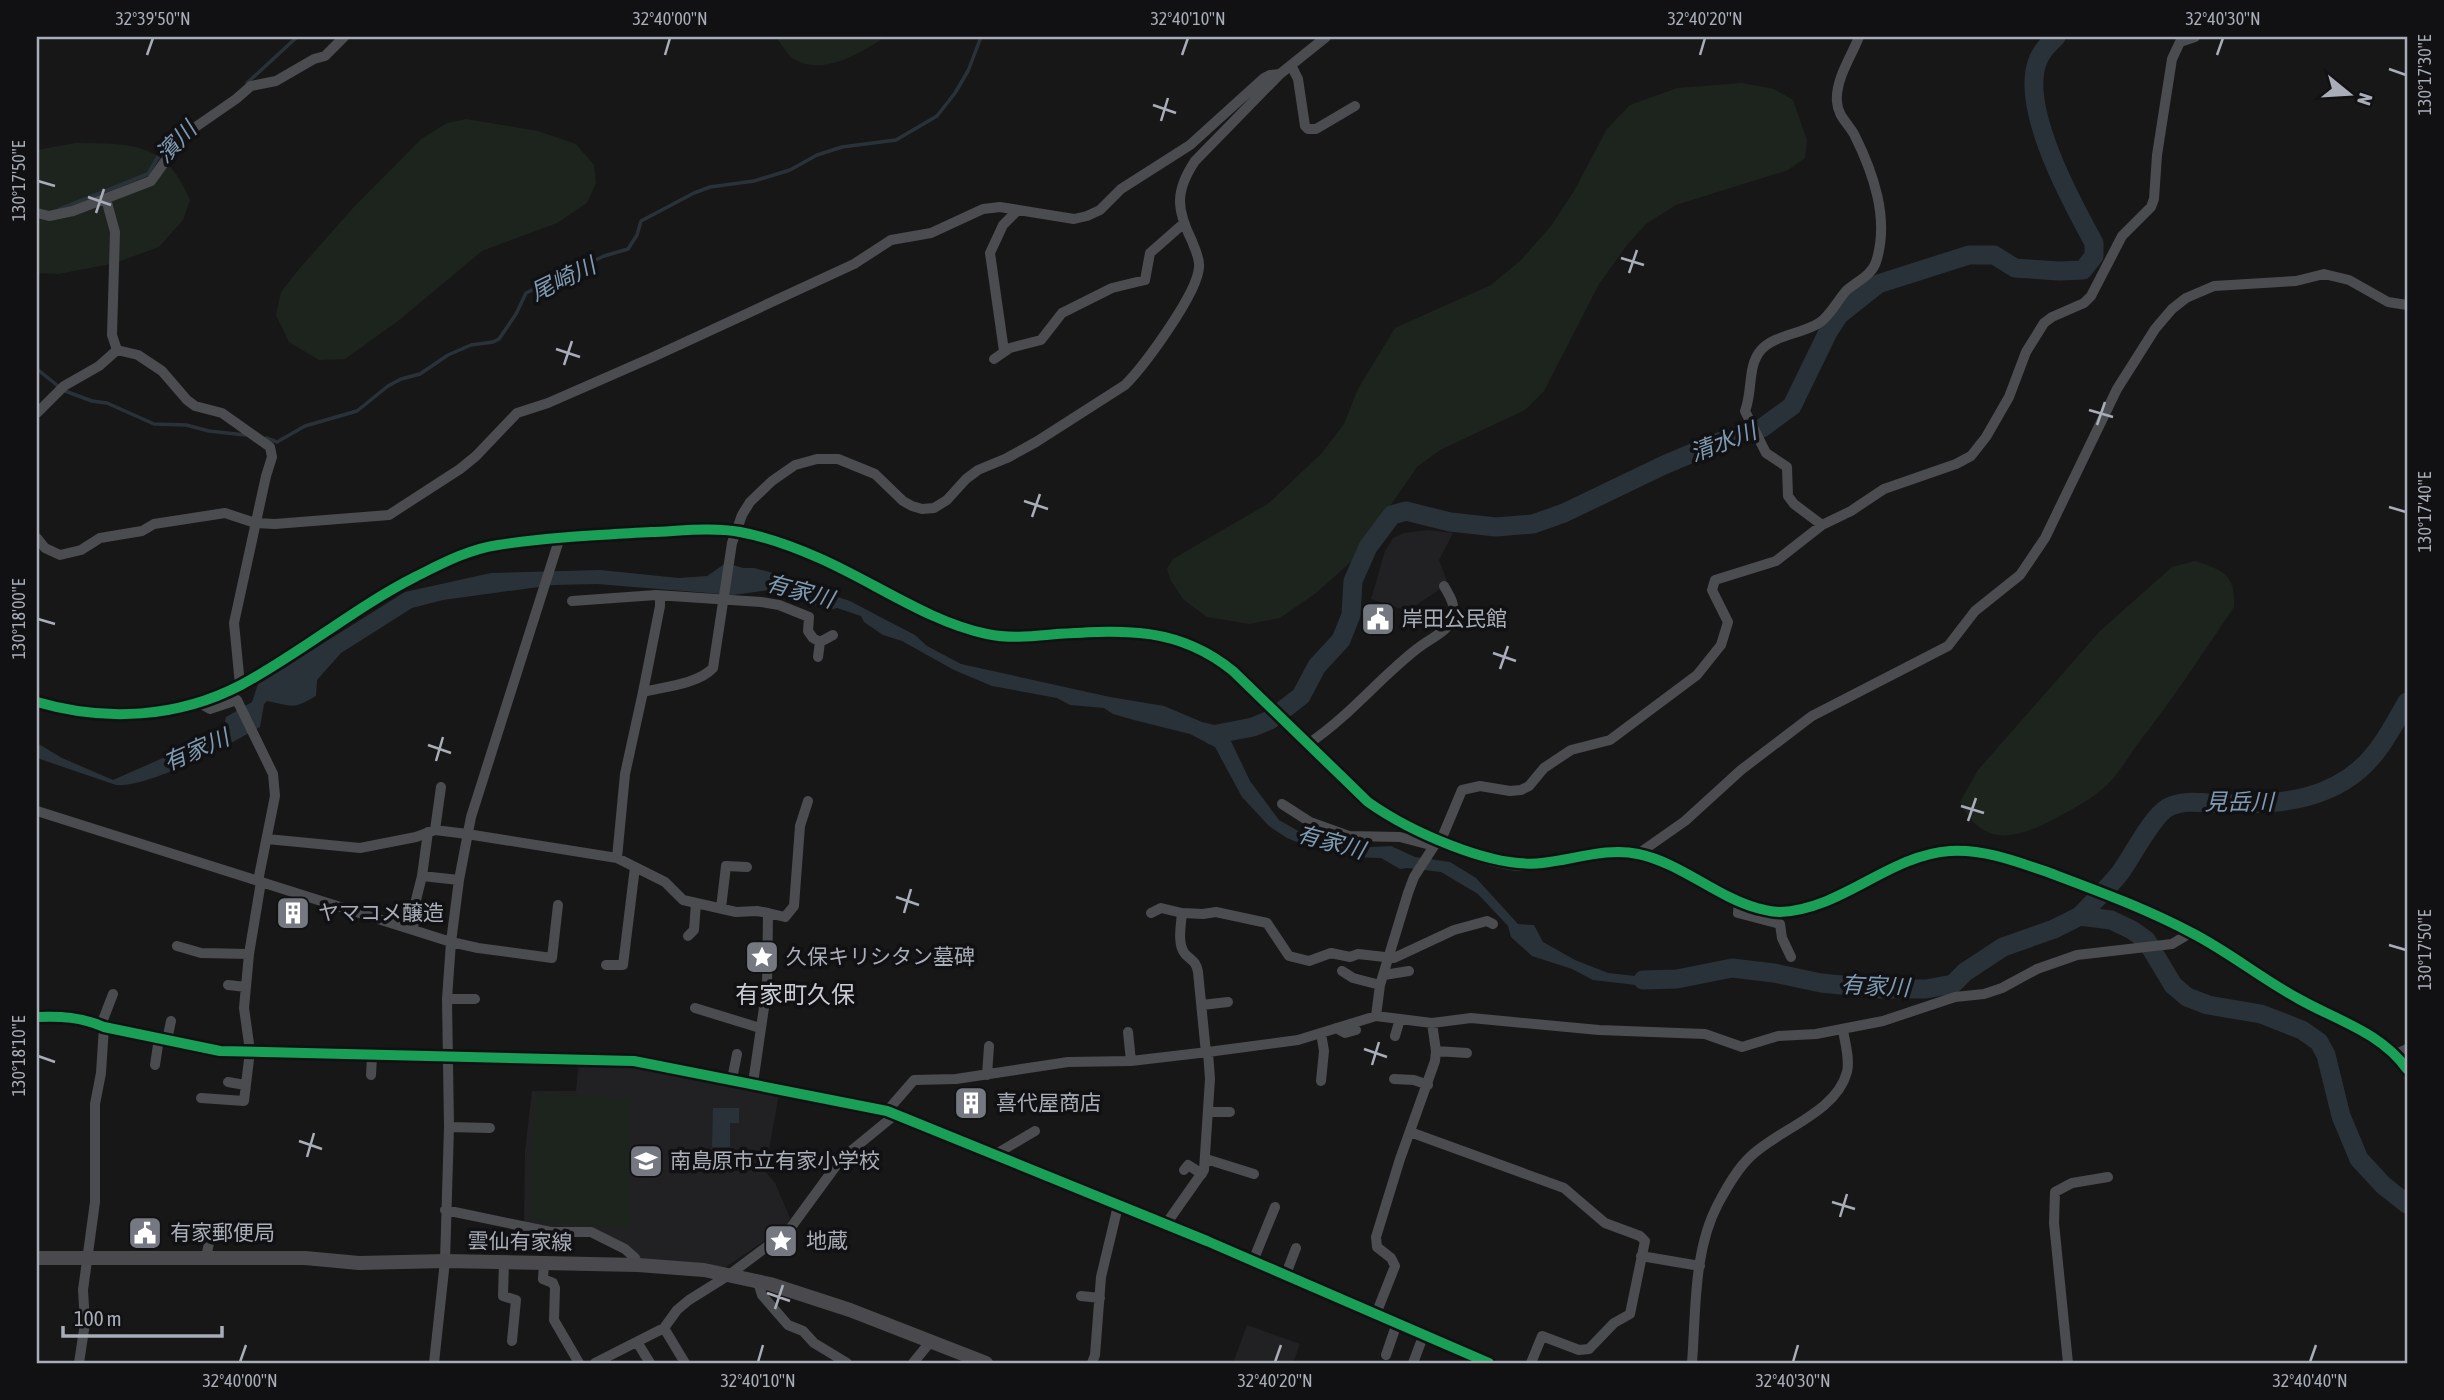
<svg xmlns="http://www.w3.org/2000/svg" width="2444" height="1400" viewBox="0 0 2444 1400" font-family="'Asap Condensed','Noto Sans JP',sans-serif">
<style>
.built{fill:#212123}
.green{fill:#1d241e}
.water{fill:#2a3239}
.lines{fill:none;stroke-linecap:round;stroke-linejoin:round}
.stream{stroke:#2a3239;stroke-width:3.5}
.river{stroke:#2a3239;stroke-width:19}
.minor{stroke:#4b4c50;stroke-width:10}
.tertiary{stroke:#4b4c50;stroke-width:12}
.secondary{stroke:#4a4a4e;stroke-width:14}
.cycleway-casing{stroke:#111113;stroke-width:15}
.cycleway{stroke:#1a9f57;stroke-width:10}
.ticks{fill:none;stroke:#a8adb8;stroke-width:2.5}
.labels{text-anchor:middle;stroke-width:7;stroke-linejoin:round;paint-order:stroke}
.poi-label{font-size:21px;fill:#a8adb8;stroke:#111113;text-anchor:start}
.street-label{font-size:21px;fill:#a8adb8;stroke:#111113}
.water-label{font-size:23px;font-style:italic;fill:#7f9bb3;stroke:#111113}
.quarter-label{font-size:24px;fill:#c9ccd4;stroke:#111113}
.neatline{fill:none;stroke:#a8adb8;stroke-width:2.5}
.ticks-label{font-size:18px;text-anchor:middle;fill:#a8adb8}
</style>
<rect width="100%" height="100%" fill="#171717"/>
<!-- built -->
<path class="built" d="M1429,530L1453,533L1439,560L1448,584L1407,611L1371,599L1385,551L1393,538L1404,533Z
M579,1063L638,1066L779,1094L765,1171L775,1183L790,1218L786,1226L723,1269L640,1260L595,1229L552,1228L524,1222L525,1151L532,1091H576Z
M1247,1325L1300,1344L1293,1363H1233Z"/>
<!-- green -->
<path class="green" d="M779,37H885C859,54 822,77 792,58C787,54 782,45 778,40Z
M1742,83L1774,89L1793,100L1807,140L1805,158L1788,170L1676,205L1646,224L1627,245L1599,284L1544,391L1525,410L1440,450L1417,467L1352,561L1316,593L1280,618L1249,624L1207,617L1184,600L1171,581L1167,569L1173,559L1269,503L1321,454L1344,424L1358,389L1395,328L1491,285L1520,261L1551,226L1574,191L1607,129L1630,105L1677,88Z
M466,119L538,131L576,144L594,165L596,183L587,203L557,223L482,251L398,321L345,359L319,360L289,342L276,315L281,292L300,268L352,209L421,139L447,123Z
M75,143C131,144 166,141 190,200L183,220L159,247L115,263L59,274L37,273V150Z
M2195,561C2223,570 2236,575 2234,607C2203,653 2173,699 2139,742C2129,756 2119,773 2107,785C2093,798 2075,808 2058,817C2019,838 1984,850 1960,802L1978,770L2100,631L2172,567Z
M537,1094L630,1098V1228L551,1223L530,1218L531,1148Z"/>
<!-- water -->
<path class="water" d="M726,563L743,568H754L811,583L816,590L850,601L886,620L915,635L927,646L961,664L1110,697L1164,706L1202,722L1215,725L1230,739L1250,781L1279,820L1312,839L1354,848L1391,846L1415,857L1450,862L1476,878L1518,924L1534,925L1543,942L1575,960L1608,973L1681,981L1636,985L1593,980L1572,969L1532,956L1511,937L1508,926L1478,894L1441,872L1407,868L1400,869L1381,858L1351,857L1320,847H1309L1287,838L1269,826L1242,797L1215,747L1190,734L1134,720L1113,714L1104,708L1070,705L1057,698L992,686L954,670L902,641L883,635L864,622L861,616L837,608L829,610L769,590L733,595L597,584L553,585L443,600L412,608L341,653L317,680L316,696C292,710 293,706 267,701L264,704L260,727C230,744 149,788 116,785L37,758V743L62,758L113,780L190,746L203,737L211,738L227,735L229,732L225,721L226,717L252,702L258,684L405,592L491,573L600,570L679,578L707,576Z
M713,1108H739V1123H730V1147H712Z"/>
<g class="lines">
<!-- stream -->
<path class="stream" d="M247,83L297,37
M60,209L148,174L162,150L182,130
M37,369L58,386
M65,391L92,401L107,403L154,424L186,425L209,431L245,435
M266,438L277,442L305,426L357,411L388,386L401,379L420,374L448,355L471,345L493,342L499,339L516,314L526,293L604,256L628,249L637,235L641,221L694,193L710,187L754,181L790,170L817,155L842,147L896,140L937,116L955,93L968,71L981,37"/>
<!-- river -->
<path class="river" d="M1212,735L1253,727L1270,720L1301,696L1317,666L1341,640L1351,615L1353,581L1368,547L1392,515L1406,511L1450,522L1496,527L1533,524L1564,513L1664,465L1716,443L1762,428L1792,406L1828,332L1839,315L1878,284L1969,255H1994L2015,268L2059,271L2083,270L2094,256V243C2071,201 2021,110 2037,63C2041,51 2048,45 2056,37
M2080,916C2093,902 2108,888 2120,873C2132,857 2151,818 2167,808C2184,798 2207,804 2225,804C2282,805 2339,800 2376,752C2388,737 2397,719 2407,702
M1643,980L1677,979L1732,968L1774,973L1821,983L1881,989H1926L1953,984L1965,972L2003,947L2054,929L2080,916L2111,920L2132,930L2146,940L2173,985L2187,997L2208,1005L2261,1014L2302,1030L2319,1042L2326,1055L2341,1116L2359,1159L2383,1185L2407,1204"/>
<!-- minor -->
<path class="minor" d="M1291,65L1298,79L1305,126L1308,129H1316L1355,106
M106,199L115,232L112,335L117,350
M37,213L49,216L73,211L151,181L184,135L236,99L251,86L276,81L314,59L325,56L344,37
M117,350L138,355L162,371L187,400L195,406L222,413L270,447L272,457L266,476L234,623L240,685
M1004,351L990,253L1003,225L1018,210
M994,359L1010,348L1041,340L1062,313L1112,288L1145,280L1150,253L1183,224
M37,413L64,386L99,366L117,350
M1822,525L1794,504L1788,496L1787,467L1766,453L1745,411C1753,391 1747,366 1761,350C1774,335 1802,334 1819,323C1830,316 1837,301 1846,291C1856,282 1872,275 1876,262C1890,219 1873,172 1854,134C1847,122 1838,116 1837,102C1835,80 1851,57 1859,37
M37,538L45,548L60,555L81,550L100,538L142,531L154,524L225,513L255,523L275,524L389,515L460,469L476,456L517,413L548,403L653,357L854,264L891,240L931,233L983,209L1000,207L1074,219L1087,216L1100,210L1121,189L1190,145L1264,78L1270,75L1280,74
M572,601L656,595L761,602L779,605L809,617L808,631L813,638L820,642L833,635
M818,657L820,642
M643,692L660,606V596
M198,702L210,709L237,700L273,774L275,796L258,881
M1308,744C1351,715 1379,678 1418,648C1430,638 1449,632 1453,616C1456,605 1449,595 1444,586
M1282,804L1310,822L1349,836L1400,837L1434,846
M37,811L451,942L478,948L552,958L558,905
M435,830L441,787
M267,839L360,848L416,837L435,830L467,834L617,858L665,882L683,900L736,912L757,911L768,913L767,987L753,1083
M1638,854L1685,821L1741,770L1812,716L1948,646L1975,611L2020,575L2045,538L2117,389L2155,329L2172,309L2186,298L2214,286L2296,281L2324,274L2349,280L2388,302L2407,305
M617,858L625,774L643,692C664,687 698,684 713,668L732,543L742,515L750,502L772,481L795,465L817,459H838L875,474L903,501L912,506L922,509L934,508L947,500L966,479L978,470L1007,458L1036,442L1125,385C1144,366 1198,293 1199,267C1200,258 1195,250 1192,241C1176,209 1175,191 1195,161L1280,74L1326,37
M422,876L459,880
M1739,902L1738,913L1780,924L1782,938L1791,957
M721,908L726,866L747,867
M768,913L785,917L794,906L800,826L808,801
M1151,913L1161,908L1182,913L1203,914L1216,912L1267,923L1289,956L1309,961L1331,953L1350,957L1358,954L1394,958L1454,930L1487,921L1493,924
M1182,913C1181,925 1177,944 1185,954C1192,961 1196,961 1198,972L1206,1053
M413,930L415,904L422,876L428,832
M688,936L694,930L696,903
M177,946L201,953L249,954
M606,965H623L635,867
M1342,971L1353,978L1380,985
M1384,975L1409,971
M228,985L246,987
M447,999H475
M1202,1005L1228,1002
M695,1008L760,1028
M1376,1016L1380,985L1408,893L1414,877L1434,846L1441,840L1462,790L1480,786L1510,791L1521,790L1529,786L1544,768L1571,750L1610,740L1697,675L1721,645L1728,622L1712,590L1715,580L1776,561L1822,525L1851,511L1884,489L1956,464L1971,456L1986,437L2009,397L2026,352L2044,323L2052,317L2084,303L2091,296L2122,236L2151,207L2154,199L2157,155L2172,59L2180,42L2195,37
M37,1017C61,1016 81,1017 104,1027L220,1051L634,1061L887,1111L1207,1241L1489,1363
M101,1025L113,994
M1336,1028L1345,1033L1356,1030
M1128,1032L1131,1061
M1395,1036L1400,1019
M167,1040L171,1021
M2407,1049L2396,1054L2407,1069
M1436,1051L1467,1053
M155,1065L159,1038
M371,1075L372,1056
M987,1075L989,1046
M732,1079L737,1054
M1394,1079L1414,1080L1428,1085
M1321,1081L1324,1051L1321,1033
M228,1082L245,1085
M201,1098L244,1101L250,1051L244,1008L249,954L261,882
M887,1111L914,1080L956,1079L1068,1062L1131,1061L1208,1052L1298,1040L1376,1016L1432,1023L1471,1018L1599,1030L1705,1034L1742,1047L1778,1036L1816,1034L1883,1021L1955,997L1984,994L2002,988L2037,969L2077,955L2172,944L2192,932
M1208,1112H1230
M449,1127L490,1128
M1410,1132L1564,1188L1605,1223L1640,1236L1645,1241L1630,1314L1614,1323L1589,1349L1579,1350L1542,1336L1531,1363
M996,1154L1035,1131
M1206,1159L1254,1174
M1184,1170L1188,1165L1202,1174
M445,1210L551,1232H591L625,1249L635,1258L638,1265
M1166,1224L1204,1170L1210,1079L1208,1052
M1641,1256L1700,1266
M206,1258L212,1227
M1253,1261L1275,1207
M504,1262L503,1296L516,1300L512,1341
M544,1263L543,1279L553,1283L555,1288L554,1320L579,1363
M1286,1274L1296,1248
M758,1282L762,1295L788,1325L803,1331L814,1343L847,1363
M1081,1296L1100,1298
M1376,1314L1395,1266L1391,1258L1377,1247L1376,1237L1400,1159L1435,1061L1436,1051L1432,1023
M664,1328L685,1363
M637,1342L650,1363
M1386,1355L1397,1323
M79,1363L85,1323L83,1290L95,1202V1104L101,1073L104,1027
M434,1363L445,1261L449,1127L447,999L451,942L459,880L471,817L560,537
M595,1363L664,1328L677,1310L689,1300L729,1275L789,1230L841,1159L896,1114
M913,1363L931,1341
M1092,1363L1095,1355L1101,1277L1118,1206
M1413,1363L1424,1334
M1692,1363C1696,1313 1693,1251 1718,1204C1727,1187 1737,1169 1751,1156C1779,1129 1836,1113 1847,1072C1850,1059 1845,1043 1843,1030
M2068,1363L2054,1223L2055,1192L2072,1183L2108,1177"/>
<!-- tertiary -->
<path class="tertiary" d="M37,702C105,722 178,718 241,685C301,653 354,608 415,577C441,564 469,549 498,545C549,537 600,535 651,532C680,531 712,527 740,532C767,537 794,547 819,558C874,582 929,622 987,634C1011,639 1034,636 1057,634C1124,630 1178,626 1233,671L1368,802C1400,825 1482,864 1522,865C1558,865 1592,850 1628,852C1679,856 1726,911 1778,912C1836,913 1892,854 1951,851C1987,849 2021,863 2054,875C2101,892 2150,909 2194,934C2230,953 2263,979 2299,999C2332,1017 2367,1029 2396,1054"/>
<!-- secondary -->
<path class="secondary" d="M37,1258H305L359,1263L445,1261L638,1265L704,1270L770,1284L850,1310L986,1363"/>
<!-- cycleway casing -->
<g class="cycleway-casing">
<path id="cycleway" d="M37,702C105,722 178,718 241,685C301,653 354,608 415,577C441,564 469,549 498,545C549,537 600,535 651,532C680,531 712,527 740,532C767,537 794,547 819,558C874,582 929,622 987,634C1011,639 1034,636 1057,634C1124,630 1178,626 1233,671L1368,802C1409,831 1492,869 1542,863C1573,860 1607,847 1638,854C1681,863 1715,896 1757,908C1765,910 1772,912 1780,912C1841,910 1889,855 1950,851C1985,849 2018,862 2050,873C2098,891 2147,909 2192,933C2229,952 2262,979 2299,999C2338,1021 2380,1032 2407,1069
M37,1017C61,1016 81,1017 104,1027L220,1051L634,1061L887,1111L1207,1241L1489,1363"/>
</g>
<!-- cycleway -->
<use href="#cycleway" class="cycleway"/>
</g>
<!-- ticks -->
<path class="ticks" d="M147,55L153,38M665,55L670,38M1182,55L1188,38M1700,55L1705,38M2217,55L2223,38M2389,69L2406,75M1153,105L1176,113M1161,121L1168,98M38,181L55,186M88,197L111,205M96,213L104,189M1621,258L1644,265M1629,273L1637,250M556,349L580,357M564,365L572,341M2089,410L2113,417M2097,425L2105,402M1024,501L1048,509M2389,507L2406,512M1032,517L1040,494M38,619L55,624M1493,653L1516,661M1500,669L1508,646M428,745L451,753M436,761L443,737M1961,806L1984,813M1968,821L1976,798M896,897L919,905M904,913L911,889M2389,945L2406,950M1364,1049L1387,1057M38,1056L55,1062M1372,1065L1379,1042M299,1141L322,1149M307,1157L314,1133M1832,1202L1855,1209M1840,1217L1847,1194M767,1293L790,1301M775,1309L783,1285M240,1362L246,1345M758,1362L763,1345M1275,1362L1281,1345M1793,1362L1798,1345M2310,1362L2316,1345"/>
<!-- icons -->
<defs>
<g id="civic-square" transform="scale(1.75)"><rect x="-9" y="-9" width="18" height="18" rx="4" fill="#757880" stroke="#111113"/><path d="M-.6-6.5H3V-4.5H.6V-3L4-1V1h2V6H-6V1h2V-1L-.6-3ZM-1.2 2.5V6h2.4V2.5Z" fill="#fff"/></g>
<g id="building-square" transform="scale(1.75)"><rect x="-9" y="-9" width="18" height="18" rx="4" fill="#757880" stroke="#111113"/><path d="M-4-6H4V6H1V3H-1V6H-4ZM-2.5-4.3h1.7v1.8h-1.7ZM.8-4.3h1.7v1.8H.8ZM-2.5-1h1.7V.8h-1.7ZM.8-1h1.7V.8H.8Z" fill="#fff"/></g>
<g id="sight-square" transform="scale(1.75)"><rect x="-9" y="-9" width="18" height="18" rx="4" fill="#757880" stroke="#111113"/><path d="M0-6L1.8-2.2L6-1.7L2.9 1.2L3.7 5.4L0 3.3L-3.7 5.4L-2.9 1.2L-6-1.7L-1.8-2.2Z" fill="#fff"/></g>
<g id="school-square" transform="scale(1.75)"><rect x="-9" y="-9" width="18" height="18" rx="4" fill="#757880" stroke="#111113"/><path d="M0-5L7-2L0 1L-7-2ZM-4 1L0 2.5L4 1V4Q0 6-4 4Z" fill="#fff"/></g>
</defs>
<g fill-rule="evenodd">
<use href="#civic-square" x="1378" y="619"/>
<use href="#building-square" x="293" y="913"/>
<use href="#sight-square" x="762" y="957"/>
<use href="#building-square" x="971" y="1103"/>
<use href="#school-square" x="646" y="1161"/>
<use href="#civic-square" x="145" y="1233"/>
<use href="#sight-square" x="781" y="1241"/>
</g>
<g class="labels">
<!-- poi labels -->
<g class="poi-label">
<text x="1402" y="626">岸田公民館</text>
<text x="318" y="920">ヤマコメ醸造</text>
<text x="786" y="964">久保キリシタン墓碑</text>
<text x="996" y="1110">喜代屋商店</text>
<text x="670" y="1168">南島原市立有家小学校</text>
<text x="170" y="1240">有家郵便局</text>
<text x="806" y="1248">地蔵</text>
</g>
<!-- street labels -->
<g class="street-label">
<text transform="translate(520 1242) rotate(1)" y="7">雲仙有家線</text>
</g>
<!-- water labels -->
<g class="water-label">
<text transform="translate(176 142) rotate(-46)" y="8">濱川</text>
<text transform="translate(563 279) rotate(-26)" y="8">尾崎川</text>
<text transform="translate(1723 442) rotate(-21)" y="8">清水川</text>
<text transform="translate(800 591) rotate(15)" y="8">有家川</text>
<text transform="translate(196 750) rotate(-24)" y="8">有家川</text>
<text x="2239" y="810">見岳川</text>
<text transform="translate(1331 842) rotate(15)" y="8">有家川</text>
<text transform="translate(1875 986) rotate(3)" y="8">有家川</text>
</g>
<!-- quarter labels -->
<g class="quarter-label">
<text x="795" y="1003">有家町久保</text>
</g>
</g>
<!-- border -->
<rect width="2444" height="1400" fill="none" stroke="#111113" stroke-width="77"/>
<!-- north arrow -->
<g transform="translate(2349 94) rotate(108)" stroke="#111113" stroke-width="5" paint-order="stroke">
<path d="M0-5L12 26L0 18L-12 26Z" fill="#a8adb8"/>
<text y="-10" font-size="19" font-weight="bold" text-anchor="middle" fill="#a8adb8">N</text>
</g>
<!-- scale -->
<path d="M63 1326v10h159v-10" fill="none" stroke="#a8adb8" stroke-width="3.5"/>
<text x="74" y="1326" font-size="21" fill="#a8adb8" stroke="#111113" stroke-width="5" paint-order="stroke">100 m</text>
<rect x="38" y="38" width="2368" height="1324" class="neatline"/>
<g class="ticks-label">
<text x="153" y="25">32°39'50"N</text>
<text x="670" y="25">32°40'00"N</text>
<text x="1188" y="25">32°40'10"N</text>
<text x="1705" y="25">32°40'20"N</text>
<text x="2223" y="25">32°40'30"N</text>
<text transform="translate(2425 75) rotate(-90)" y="6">130°17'30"E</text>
<text transform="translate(19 181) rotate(-90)" y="6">130°17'50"E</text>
<text transform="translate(2425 512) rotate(-90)" y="6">130°17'40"E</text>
<text transform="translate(19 619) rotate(-90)" y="6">130°18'00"E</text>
<text transform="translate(2425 950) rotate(-90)" y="6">130°17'50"E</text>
<text transform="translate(19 1056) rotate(-90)" y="6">130°18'10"E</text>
<text x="240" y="1387">32°40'00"N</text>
<text x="758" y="1387">32°40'10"N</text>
<text x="1275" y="1387">32°40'20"N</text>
<text x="1793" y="1387">32°40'30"N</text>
<text x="2310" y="1387">32°40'40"N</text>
</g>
</svg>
